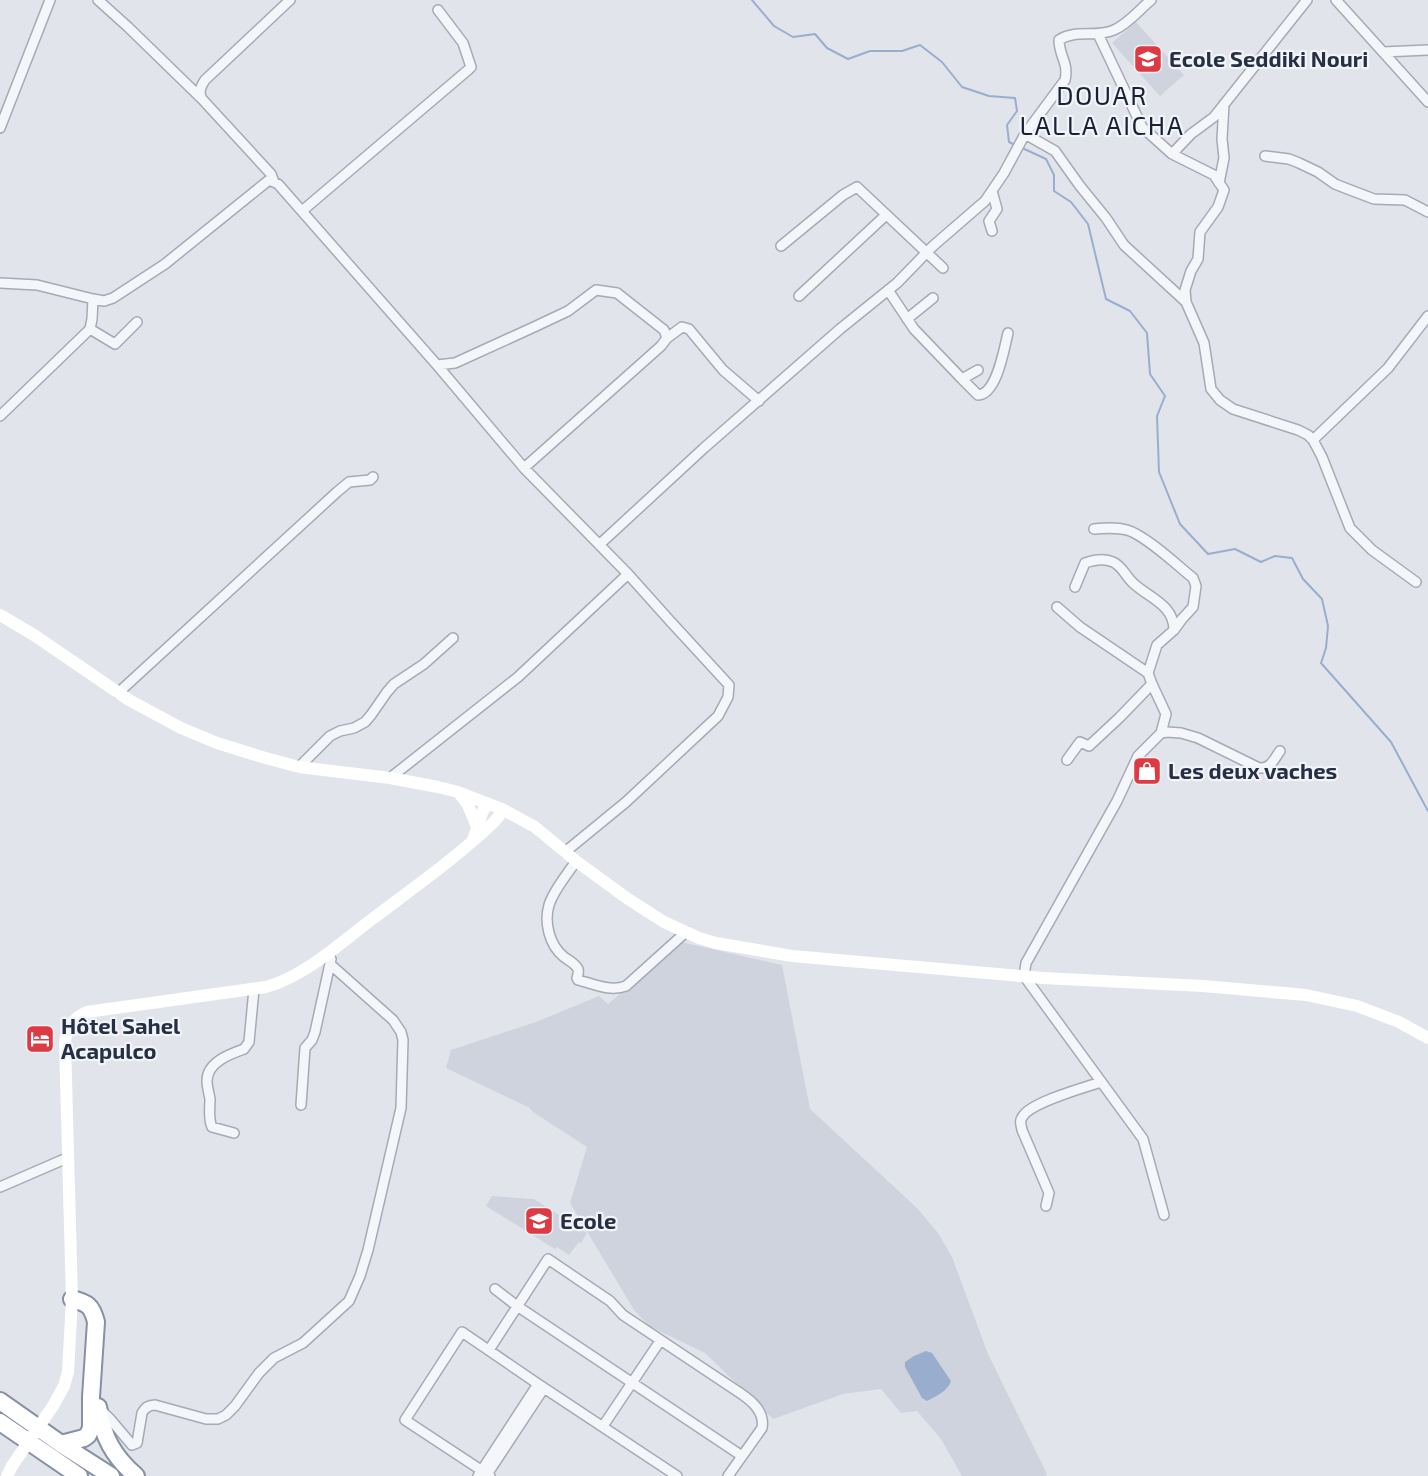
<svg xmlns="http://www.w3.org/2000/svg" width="1428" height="1476" viewBox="0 0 1428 1476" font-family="'Exo 2',sans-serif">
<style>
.built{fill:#cfd3de}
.water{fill:#99aecf}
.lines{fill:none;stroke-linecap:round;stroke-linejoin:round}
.stream{stroke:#99aecf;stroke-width:2}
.street-casing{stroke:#a5aab6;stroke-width:12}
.highway-casing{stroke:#8790a4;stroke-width:20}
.street{stroke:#f5f6f9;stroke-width:9}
.secondary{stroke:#fff;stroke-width:12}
.highway{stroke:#fff;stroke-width:16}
.secondary-bridge{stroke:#fff;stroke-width:12}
.labels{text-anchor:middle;stroke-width:4.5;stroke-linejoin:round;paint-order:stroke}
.poi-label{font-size:22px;font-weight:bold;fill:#272f45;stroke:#f1f4f8;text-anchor:start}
.quarter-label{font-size:26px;letter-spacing:1.5px;fill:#1a2136;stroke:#f1f4f8}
</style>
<rect width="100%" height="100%" fill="#e1e4eb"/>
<!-- built -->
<path class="built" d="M1136,22L1184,75L1160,96L1112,43Z
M681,942L782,965L810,1109L917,1208L938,1233L952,1257L988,1354L1047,1474L1045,1476H962L941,1439L917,1411L901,1413L881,1389L843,1394L773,1419L705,1353L649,1326L634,1310L570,1203L587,1147L533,1112L530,1108L446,1068L451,1050L536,1022L599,996L608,1004L659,962Z
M492,1196L534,1199L574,1225L587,1233L581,1243L579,1242L569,1255L557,1247L555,1249L486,1206Z"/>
<!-- water -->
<path class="water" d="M926,1351L932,1353L951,1381C949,1390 935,1397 927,1401L922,1398L905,1367V1362L914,1356Z"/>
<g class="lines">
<!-- stream -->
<path class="stream" d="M752,0L774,26L793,37L815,34L827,48L848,59L870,51H902L920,45L942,62L962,87L989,96L1015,98L1017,111L1007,125L1009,142L1015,145
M1020,147L1046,159L1054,175V191L1071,202L1088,224L1106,299L1130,311L1147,333L1150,374L1165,396L1157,416L1159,472L1180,524L1208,554L1235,549L1261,562L1275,556L1292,558L1303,579L1322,599L1328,626L1326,648L1321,663L1391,742L1428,811"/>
<!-- street casing -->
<g class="street-casing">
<path id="street" d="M98,0L128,27L202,99
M1336,0L1428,102
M1098,34L1142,127L1172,154L1214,175L1224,190L1218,207L1200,232L1198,259L1191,271L1185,290L1186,302L1204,343L1211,389L1220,400L1233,409L1298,430L1308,435L1313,440L1322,457L1350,528L1372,550L1416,582
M1383,52L1428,50
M0,128L50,0
M1025,134L1055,151L1080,186L1106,218L1124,245L1186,302
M1172,154L1191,134L1214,117L1307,0
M1265,156L1289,159L1299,163L1318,172L1335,184L1345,188L1374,199L1405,200L1428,212
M274,182L271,174L202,99C198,92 201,86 205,80L290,0
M1219,183L1224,158L1222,139L1224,104
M992,191L997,209L989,221L992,231
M302,211L468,70L471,67L463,43L438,10
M781,246L843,195L857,187L943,268
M0,283L37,285L93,299L104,301L113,298L165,264L269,180L278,184L437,365L524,468L628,574L671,622L729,685L728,697L718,716L626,802L565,852
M888,290L914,329L962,379L978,370
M799,296L886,215
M907,319L933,298
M90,329L115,344L137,322
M667,338L682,327L689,329L723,370L759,401
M437,365L455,363L534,327L568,311L596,290L617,293L664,330L667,338L661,346L524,468
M962,379L978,395C997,394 1004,349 1008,333
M0,416L90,329L92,319L93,299
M1313,440L1388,368L1428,316
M1094,529C1105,528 1116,527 1127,530C1145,535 1178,566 1193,578L1196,586L1193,607L1182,619L1174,630
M600,544L704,448L840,329L897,283L933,246L985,201L1004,173L1025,134L1065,80C1069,63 1059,56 1059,40C1075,29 1096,38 1114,30C1128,24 1139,10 1151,0
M1075,587L1085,563C1094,560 1104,558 1113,562C1122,566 1125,575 1132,582C1148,598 1174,604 1174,630L1157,645L1148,673L1152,684L1166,714L1161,733
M1057,607L1080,627L1148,673
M118,693L337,492L349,482L370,480L373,477
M1067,760L1080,742L1089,746L1119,718L1152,684
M299,767L330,736L340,731L354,728L365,722L371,715L387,692L394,684L424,664L453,638
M390,778L518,677L628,574
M576,861C567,875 554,889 549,905C544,922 549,945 564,957C568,960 575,963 578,969C579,972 578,974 577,978L578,980C594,984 610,992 626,986L686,932
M301,1105L305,1048L312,1040L315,1032L331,959
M234,1133L212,1127C208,1119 210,1108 210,1099C209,1093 207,1087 207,1081C207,1062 230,1054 244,1049L249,1042L254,989
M0,1187L67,1158
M1046,1206L1049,1193L1022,1130C1021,1124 1019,1121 1023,1116C1032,1102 1083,1088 1101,1082
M1164,1215L1143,1139L1024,976L1026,963L1117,801L1138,756L1161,733L1167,732L1181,733L1198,738L1259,768C1271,769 1274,759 1280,751
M495,1289L517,1306L742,1456
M489,1350L548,1259L610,1301L623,1315L740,1393C752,1401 765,1412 762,1428L728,1476
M100,1409L110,1419L132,1445L137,1443L142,1413C145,1407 149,1405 155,1405L206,1419H218L226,1415L235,1406L259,1373L274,1358L303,1343L349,1301L360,1276L368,1250L401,1108L403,1040L401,1032L393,1020L330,964
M603,1426L660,1341
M478,1476L538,1384
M486,1476L544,1388
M490,1476L405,1420L462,1332L538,1384L677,1476"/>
</g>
<!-- highway casing -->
<g class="highway-casing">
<path id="highway" d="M0,1401L61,1444L111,1476
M98,1407C103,1437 113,1456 136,1476
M0,1422L79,1476
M61,1444L84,1438L88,1435L91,1428V1397L96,1322C92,1306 88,1303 72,1299"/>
</g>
<!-- street -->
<use href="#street" class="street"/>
<!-- secondary -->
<path class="secondary" d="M0,615L34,635L129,700L181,728L217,743L262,757L299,767L390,778L438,787L458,792L502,809L535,827L576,861L628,899L664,922L699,938L716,943L792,956L1043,978L1203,986L1306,995L1357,1006L1399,1022L1428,1038
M459,793L468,805L477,827
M473,840L482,813L487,803
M53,1406L64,1386L68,1372L72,1299L65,1043C66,1028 73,1018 87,1012L266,987C305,976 339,944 371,920C413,888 456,858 494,822L499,816L502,809
M7,1476L12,1466"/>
<!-- highway -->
<use href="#highway" class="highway"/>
<!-- secondary-bridge -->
<path class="secondary-bridge" d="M12,1466L53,1406"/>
</g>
<!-- icons -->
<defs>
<g id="school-square" transform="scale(1.5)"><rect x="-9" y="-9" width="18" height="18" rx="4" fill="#dd3a43" stroke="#f1f4f8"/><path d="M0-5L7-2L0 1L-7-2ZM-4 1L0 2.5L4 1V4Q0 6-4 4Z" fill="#fff"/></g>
<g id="shop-square" transform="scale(1.5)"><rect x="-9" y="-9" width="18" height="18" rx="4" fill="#dd3a43" stroke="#f1f4f8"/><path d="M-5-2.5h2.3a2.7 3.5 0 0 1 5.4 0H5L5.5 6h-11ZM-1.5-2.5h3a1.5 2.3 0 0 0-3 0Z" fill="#fff"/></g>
<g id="hotel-square" transform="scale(1.5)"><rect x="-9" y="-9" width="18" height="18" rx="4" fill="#dd3a43" stroke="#f1f4f8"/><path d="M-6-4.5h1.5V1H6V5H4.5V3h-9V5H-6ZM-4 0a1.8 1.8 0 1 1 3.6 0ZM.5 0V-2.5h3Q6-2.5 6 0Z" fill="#fff"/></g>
</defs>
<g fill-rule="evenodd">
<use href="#school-square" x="1148" y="59"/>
<use href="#shop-square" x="1147" y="771"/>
<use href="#hotel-square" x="40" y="1039"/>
<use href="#school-square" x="539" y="1221"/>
</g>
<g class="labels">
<!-- poi labels -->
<g class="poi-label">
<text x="1169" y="67">Ecole Seddiki Nouri</text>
<text x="1168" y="779">Les deux vaches</text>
<text x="61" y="1034">Hôtel Sahel<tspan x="61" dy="25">Acapulco</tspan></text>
<text x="560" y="1229">Ecole</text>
</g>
<!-- quarter labels -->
<g class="quarter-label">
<text x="1102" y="105">DOUAR<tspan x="1102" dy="30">LALLA AICHA</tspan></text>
</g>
</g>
</svg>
